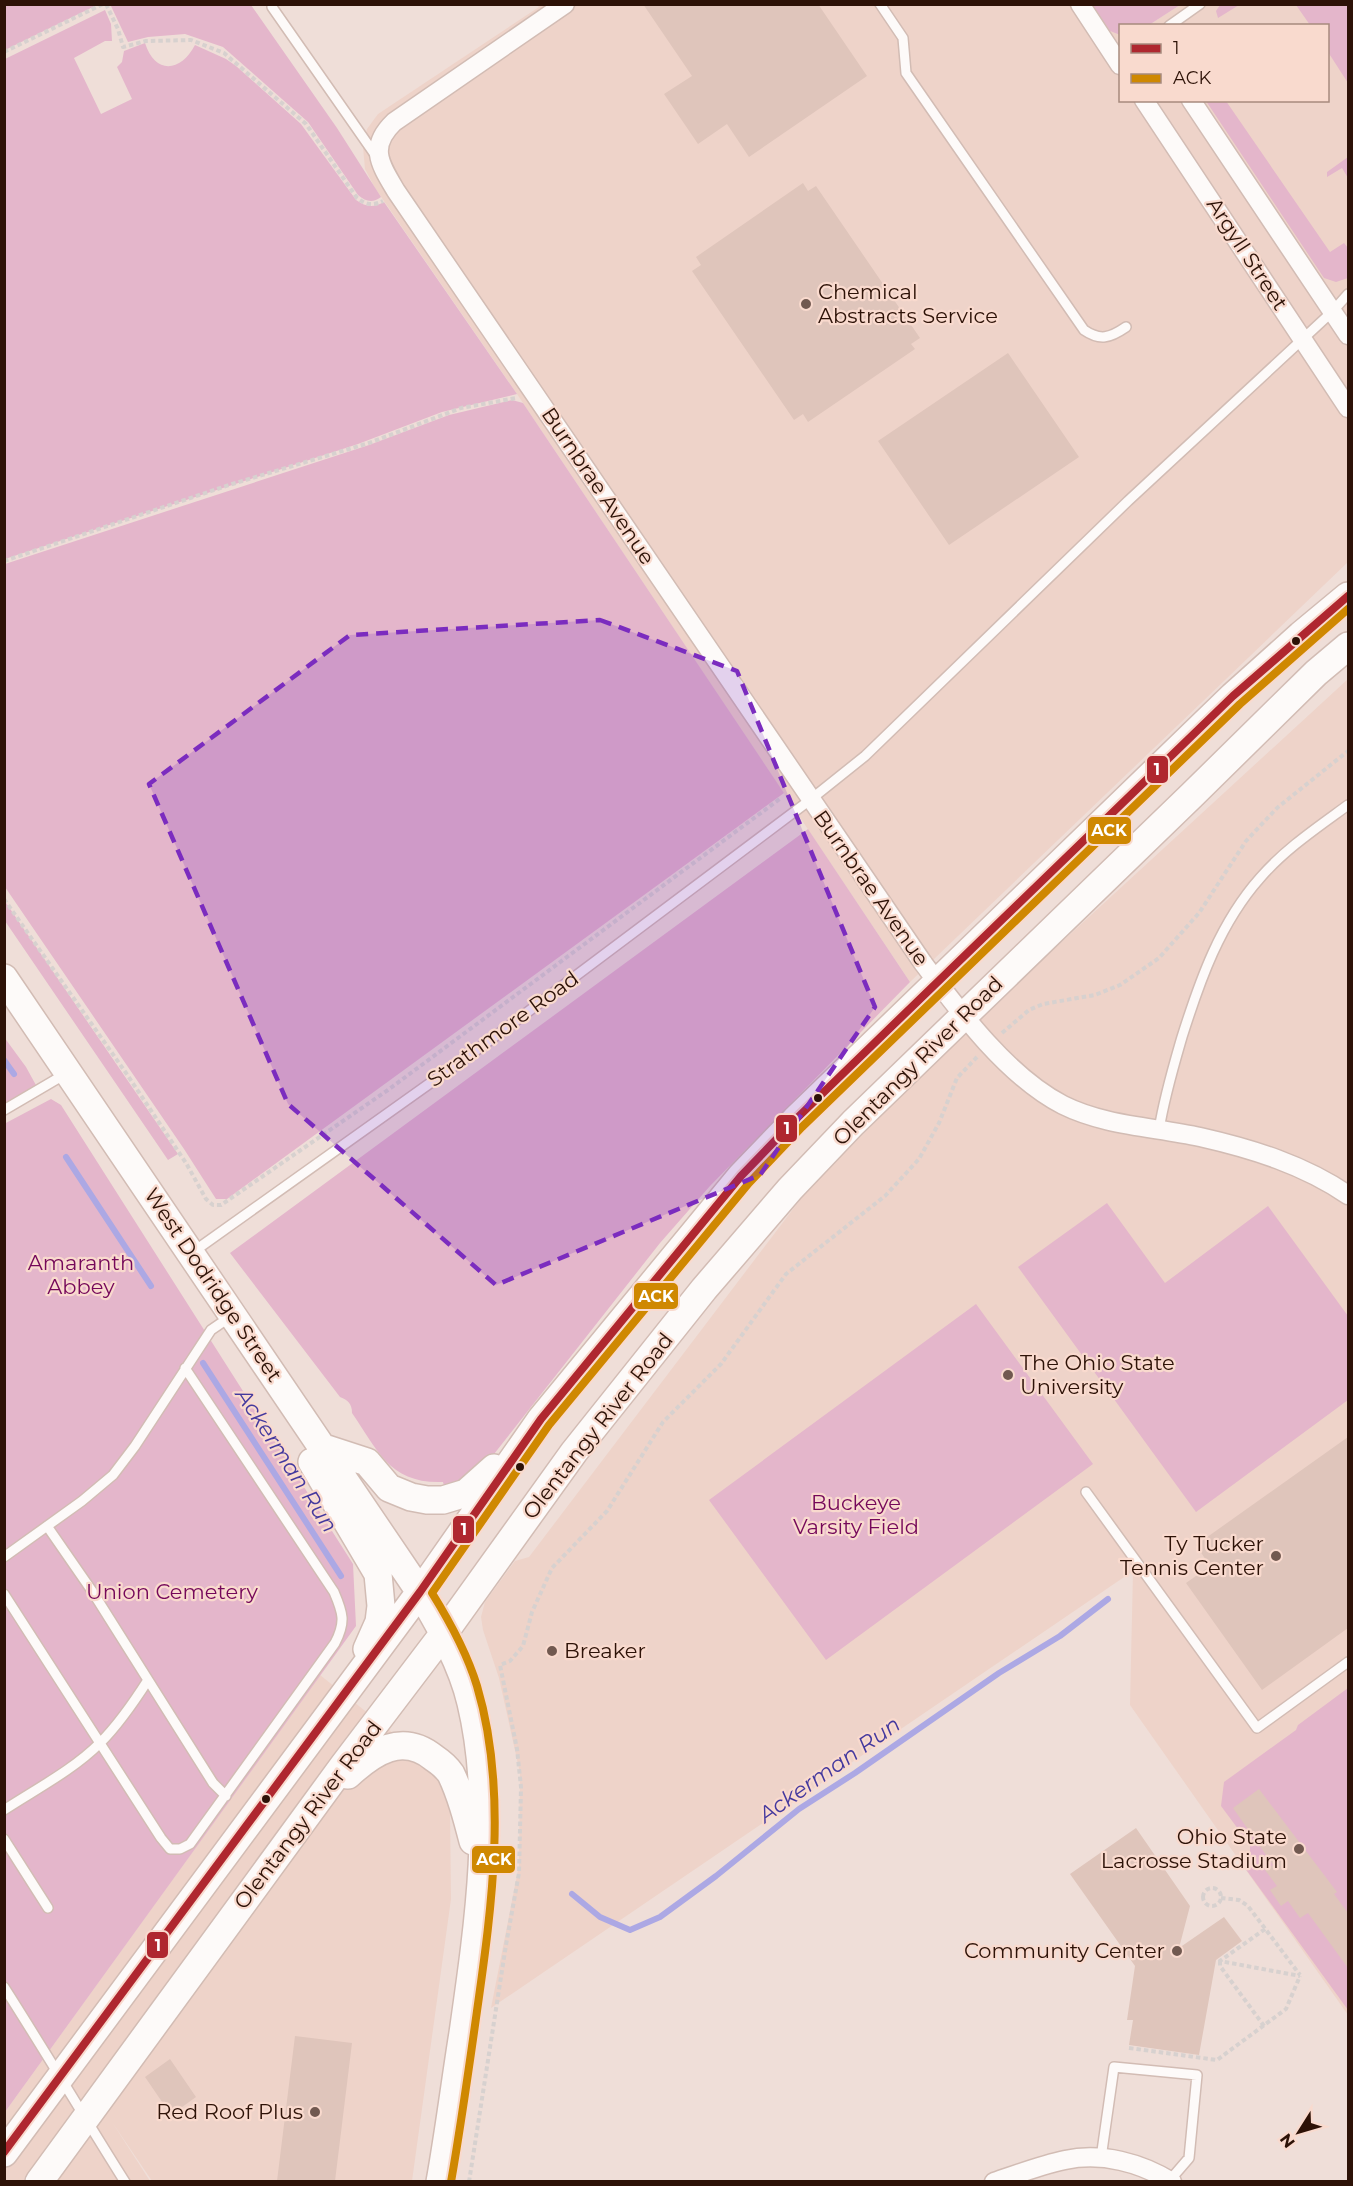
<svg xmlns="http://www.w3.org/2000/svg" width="1353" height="2186" viewBox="0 0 1353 2186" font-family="Montserrat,sans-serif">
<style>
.built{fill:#eed3c9}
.green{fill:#e4b6cb}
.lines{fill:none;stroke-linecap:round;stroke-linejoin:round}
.stream{stroke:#aca8e4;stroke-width:6}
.building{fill:#dfc5bb}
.lane-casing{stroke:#d2bcb4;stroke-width:12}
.street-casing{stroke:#d2bcb4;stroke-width:21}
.secondary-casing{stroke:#d2bcb4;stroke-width:30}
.path{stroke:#d7d1cf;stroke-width:4;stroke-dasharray:4.5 3;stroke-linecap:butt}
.lane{stroke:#fdfaf9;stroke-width:9}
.street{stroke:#fdfaf9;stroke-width:18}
.secondary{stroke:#fdfaf9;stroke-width:27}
.bus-1-casing{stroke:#f9dace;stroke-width:12}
.bus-2-casing{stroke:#f9dace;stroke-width:12}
.bus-1{stroke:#af272f;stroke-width:8}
.bus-2{stroke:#cf8801;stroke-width:8}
.marked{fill:#7b2cbf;fill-opacity:0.2;stroke:#7b2cbf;stroke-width:4.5;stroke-dasharray:12 8;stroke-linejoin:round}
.poi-dot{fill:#715950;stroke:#f9dace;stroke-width:2}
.bus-dot{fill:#2d1207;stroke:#f9dace;stroke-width:2}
.labels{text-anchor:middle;stroke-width:4.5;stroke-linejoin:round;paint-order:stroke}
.street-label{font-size:21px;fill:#2d1207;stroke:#f9dace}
.poi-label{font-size:21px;fill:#2d1207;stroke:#f9dace;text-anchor:end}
.park-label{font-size:21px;fill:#75085a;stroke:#f9dace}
.water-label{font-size:22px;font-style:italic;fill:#44399e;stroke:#f9dace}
.line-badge{stroke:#f9dace;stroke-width:2}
.badge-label{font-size:16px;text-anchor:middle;font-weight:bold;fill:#fff}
</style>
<rect width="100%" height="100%" fill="#efded8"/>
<!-- built -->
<path class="built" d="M537,5H1092L1110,31L1120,35V100H1328V26L1149,25L1180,5H1348V562L910,982L517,394L375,188L365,169L363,147L367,129L378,114L539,7Z
M1348,679V2015L1130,1705L1133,1571L491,2008L519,1865L520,1773L499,1678L483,1630L481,1617L485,1602L515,1561L529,1557L806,1192L968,1028Z
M320,1675L423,1757L442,1779L450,1811L451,1899L412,2181H152L112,2122L150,2181L5,2182V2112Z"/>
<!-- green -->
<path class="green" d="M5,4H97V5L5,50Z
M115,4L251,5L337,128L381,197C373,203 366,202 358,195L308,122L223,47L185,34L148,37L128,42L111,6Z
M1092,5H1180L1149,25L1120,26V35L1110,31Z
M1220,5V4L1239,5L1218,18L1216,11Z
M1296,5H1348V83L1328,52V26L1310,25Z
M105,10L111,24L112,41H105L74,58L101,114L132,99L117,67L122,62L124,51L145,43C155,75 181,72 195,45L226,59L236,66L301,124L356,200C366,207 373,208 384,202L517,394L442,412L358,444L5,559V59Z
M1206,101H1226L1330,252L1344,243L1348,248V278L1336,282L1324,278Z
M1348,157V178L1342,168L1327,177V172Z
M512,400L523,403L784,793L227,1199H216L184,1149L5,887V564L369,445L449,415Z
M808,829L910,982L710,1186L660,1243L483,1468L445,1490L443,1482C390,1484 378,1451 352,1413C352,1404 348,1400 340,1397L230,1253Z
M4,900L178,1154L168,1160L5,921Z
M4,1037L26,1067L37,1087L4,1109Z
M51,1099L61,1105L353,1564L356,1626L5,2112L4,1124Z
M1107,1203L1165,1283L1268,1206L1348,1316V1400L1196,1512L1018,1267Z
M976,1304L1093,1464L826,1660L709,1500Z
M1348,1688V2010L1242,1864L1244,1857L1250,1852V1845L1221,1806L1224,1782L1296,1730L1298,1725Z"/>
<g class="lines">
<!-- stream -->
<path class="stream" d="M4,1060L14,1074
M66,1157L151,1286
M203,1363L341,1576
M572,1894L600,1917L630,1930L660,1917L716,1876L799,1809L855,1773L999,1673L1060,1636L1108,1599"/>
</g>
<!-- building -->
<path class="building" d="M643,4H818L867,76L749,157L727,124L698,144L664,94L692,76Z
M803,183L808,191L816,186L920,338L911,344L915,349L808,422L803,414L794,420L692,271L701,265L696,257Z
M1008,353L1079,457L949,545L878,441Z
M1348,1437V1628L1262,1690L1186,1583L1210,1566L1196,1545Z
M1259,1789L1337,1892L1334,1894L1348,1913V1968L1308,1913L1300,1918L1288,1901L1281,1906L1270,1890L1277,1886L1265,1870L1273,1865L1233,1808Z
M1136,1828L1190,1906L1179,1948L1224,1917L1242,1941L1216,1960L1199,2055L1129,2045L1133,2020H1127L1135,1966L1070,1874Z
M295,2036L352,2043L335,2181H277Z
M170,2059L196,2097L171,2115L145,2077Z"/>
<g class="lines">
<!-- lane casing -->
<g class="lane-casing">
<path id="lane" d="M880,4L903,38L906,73L1084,330C1100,341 1110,338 1126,327
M272,7L376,156
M1169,26L1200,4
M4,1110L67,1073
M1159,1130C1164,1098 1173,1068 1182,1037C1200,980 1220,923 1260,878C1285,849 1318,827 1348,805
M193,1252L485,1044L810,800L865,756L1128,501L1333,311L1348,294
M1086,1492L1257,1728L1348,1662
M47,1526L92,1591L213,1783L226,1796
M4,1557L82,1501L113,1475L135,1446L211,1330L230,1317
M4,1594L161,1838L170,1849H180L190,1844L335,1643C346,1622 343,1613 334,1592L185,1368
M4,1810C36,1789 73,1770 100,1743C119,1724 134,1702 148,1680
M4,1839L48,1908
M4,1987C45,2051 84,2117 125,2182
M1101,2158L1114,2067L1197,2075L1189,2158L1170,2180"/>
</g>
<!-- street casing -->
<g class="street-casing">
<path id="street" d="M565,4L394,122C368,147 380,164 396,191L923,963C959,1011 1008,1077 1063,1105C1105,1126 1155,1127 1200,1137C1253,1149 1304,1165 1348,1195
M1080,4L1120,65
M1144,100L1348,408
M1191,100L1348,335
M994,2182C1018,2174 1041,2165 1065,2160C1102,2152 1141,2163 1172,2182"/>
</g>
<!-- secondary casing -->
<g class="secondary-casing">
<path id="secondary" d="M4,978L420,1592C440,1626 462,1664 471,1703C496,1807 478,1928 463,2033C455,2083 449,2132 440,2182
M321,1447L367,1462L389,1488L411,1497L427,1500H443L466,1493L494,1468
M312,1462L378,1574L381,1606L379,1622L367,1649
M348,1775C373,1752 402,1732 434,1758C440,1762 447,1768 451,1774C461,1795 467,1818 473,1841
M4,2153L420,1592L541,1419L741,1176L795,1120L1233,696L1301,635L1348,596
M39,2182L343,1766L444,1633L574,1452L704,1289L790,1189L853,1123L1192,795L1316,673L1348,646"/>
</g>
<!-- path -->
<path class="path" d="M106,4L118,29L123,47L146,41L191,40L224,53L306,124L357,198C366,205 373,206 383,201
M4,52L103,4
M4,561L229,485L369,443L461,408L516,398
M4,899L126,1073L186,1163L206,1199L213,1205H221L388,1090L781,798
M1002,1033L1029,1010L1043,1004L1095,995L1120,985L1159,958L1199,913L1246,841L1277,808L1348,751
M1203 1897a9 9 0 1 1 18 0a9 9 0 1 1-18 0Z
M1221,1898L1239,1900L1248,1906L1300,1975
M1265,1929L1220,1961L1300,1976
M1220,1961V1966L1264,2026
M1129,2048L1217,2060L1286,2009L1300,1976
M469,2182L506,1945L519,1873L521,1787L517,1749L500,1665L510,1661L523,1646L532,1612L552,1568L607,1511L663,1422L721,1364L786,1274L885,1196L919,1159L939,1123L957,1078L977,1057"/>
<!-- lane -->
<use href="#lane" class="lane"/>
<!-- street -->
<use href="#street" class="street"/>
<!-- secondary -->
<use href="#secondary" class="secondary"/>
<!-- bus-1 casing -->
<g class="bus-1-casing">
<path id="bus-1" d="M4,2152L420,1592L541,1419L741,1176L795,1120L1233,696L1348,596"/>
</g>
<!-- bus-2 casing -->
<g class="bus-2-casing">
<path id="bus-2" d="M451,2182C461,2125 469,2068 477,2011C492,1906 508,1790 477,1686C467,1653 450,1622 432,1593L549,1425L749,1183L802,1127L1240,704L1348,609"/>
</g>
<!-- bus-1 -->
<use href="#bus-1" class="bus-1"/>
<!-- bus-2 -->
<use href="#bus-2" class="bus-2"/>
</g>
<!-- marked area -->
<path class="marked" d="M600,620L737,671L875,1007L760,1175L496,1285L288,1104L149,784L350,635Z"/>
<!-- markers -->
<g class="poi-dot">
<circle cx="806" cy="304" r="6"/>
<circle cx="1008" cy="1375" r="6"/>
<circle cx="1276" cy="1556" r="6"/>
<circle cx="552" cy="1651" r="6"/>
<circle cx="1299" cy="1849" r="6"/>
<circle cx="1177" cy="1951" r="6"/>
<circle cx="315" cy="2112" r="6"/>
</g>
<g class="bus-dot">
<circle cx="1296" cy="641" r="5"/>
<circle cx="818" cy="1098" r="5"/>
<circle cx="520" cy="1467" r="5"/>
<circle cx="266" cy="1799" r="5"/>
</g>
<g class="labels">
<!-- street labels -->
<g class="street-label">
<text transform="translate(1247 254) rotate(57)" y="7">Argyll Street</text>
<text transform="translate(598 486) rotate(56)" y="7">Burnbrae Avenue</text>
<text transform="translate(871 888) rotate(55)" y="7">Burnbrae Avenue</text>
<text transform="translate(503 1029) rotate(-36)" y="7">Strathmore Road</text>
<text transform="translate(918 1061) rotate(-45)" y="7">Olentangy River Road</text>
<text transform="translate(213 1285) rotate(56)" y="7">West Dodridge Street</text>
<text transform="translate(598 1426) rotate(-52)" y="7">Olentangy River Road</text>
<text transform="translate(308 1815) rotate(-53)" y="7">Olentangy River Road</text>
</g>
<!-- poi labels -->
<g class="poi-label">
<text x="818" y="299" text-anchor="start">Chemical<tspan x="818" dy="24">Abstracts Service</tspan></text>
<text x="1020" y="1370" text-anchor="start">The Ohio State<tspan x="1020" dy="24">University</tspan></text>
<text x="1264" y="1551">Ty Tucker<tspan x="1264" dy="24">Tennis Center</tspan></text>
<text x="564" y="1658" text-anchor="start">Breaker</text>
<text x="1287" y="1844">Ohio State<tspan x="1287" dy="24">Lacrosse Stadium</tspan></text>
<text x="1165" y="1958">Community Center</text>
<text x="303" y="2119">Red Roof Plus</text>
</g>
<!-- park labels -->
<g class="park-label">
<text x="81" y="1270">Amaranth<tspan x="81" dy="24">Abbey</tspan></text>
<text x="856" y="1510">Buckeye<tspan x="856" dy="24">Varsity Field</tspan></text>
<text x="172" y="1599">Union Cemetery</text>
</g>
<!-- water labels -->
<g class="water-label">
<text transform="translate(287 1460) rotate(57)" y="8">Ackerman Run</text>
<text transform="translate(829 1769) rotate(-35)" y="8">Ackerman Run</text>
</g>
</g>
<g class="line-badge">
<rect x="1146" y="755" width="23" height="29" rx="6" fill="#af272f"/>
<rect x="1087" y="816" width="45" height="29" rx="6" fill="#cf8801"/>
<rect x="775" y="1114" width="23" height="29" rx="6" fill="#af272f"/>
<rect x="633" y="1282" width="46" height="28" rx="6" fill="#cf8801"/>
<rect x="452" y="1515" width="23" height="29" rx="6" fill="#af272f"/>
<rect x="471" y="1845" width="45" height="29" rx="6" fill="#cf8801"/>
<rect x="146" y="1931" width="23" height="28" rx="6" fill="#af272f"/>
</g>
<g class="badge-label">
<text x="1157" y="775">1</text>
<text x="1109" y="836">ACK</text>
<text x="787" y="1134">1</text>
<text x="656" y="1302">ACK</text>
<text x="464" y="1535">1</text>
<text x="494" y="1865">ACK</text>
<text x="158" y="1951">1</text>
</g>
<!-- border -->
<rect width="1353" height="2186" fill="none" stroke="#2d1207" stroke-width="12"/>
<!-- legend -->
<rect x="1119" y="24" width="210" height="78" fill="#f9dace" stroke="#a78a7e" stroke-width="1.5"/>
<rect x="1131" y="44" width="30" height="9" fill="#af272f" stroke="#a78a7e" stroke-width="1.5"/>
<text x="1173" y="54" font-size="18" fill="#2d1207">1</text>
<rect x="1131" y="74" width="30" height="9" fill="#cf8801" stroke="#a78a7e" stroke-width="1.5"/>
<text x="1173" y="84" font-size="18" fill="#2d1207">ACK</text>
<!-- north arrow -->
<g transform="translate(1299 2132) rotate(233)" stroke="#f9dace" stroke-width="4.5" paint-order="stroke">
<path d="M0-4.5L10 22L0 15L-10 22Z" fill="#2d1207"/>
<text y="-9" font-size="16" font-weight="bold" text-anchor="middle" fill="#2d1207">N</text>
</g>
</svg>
